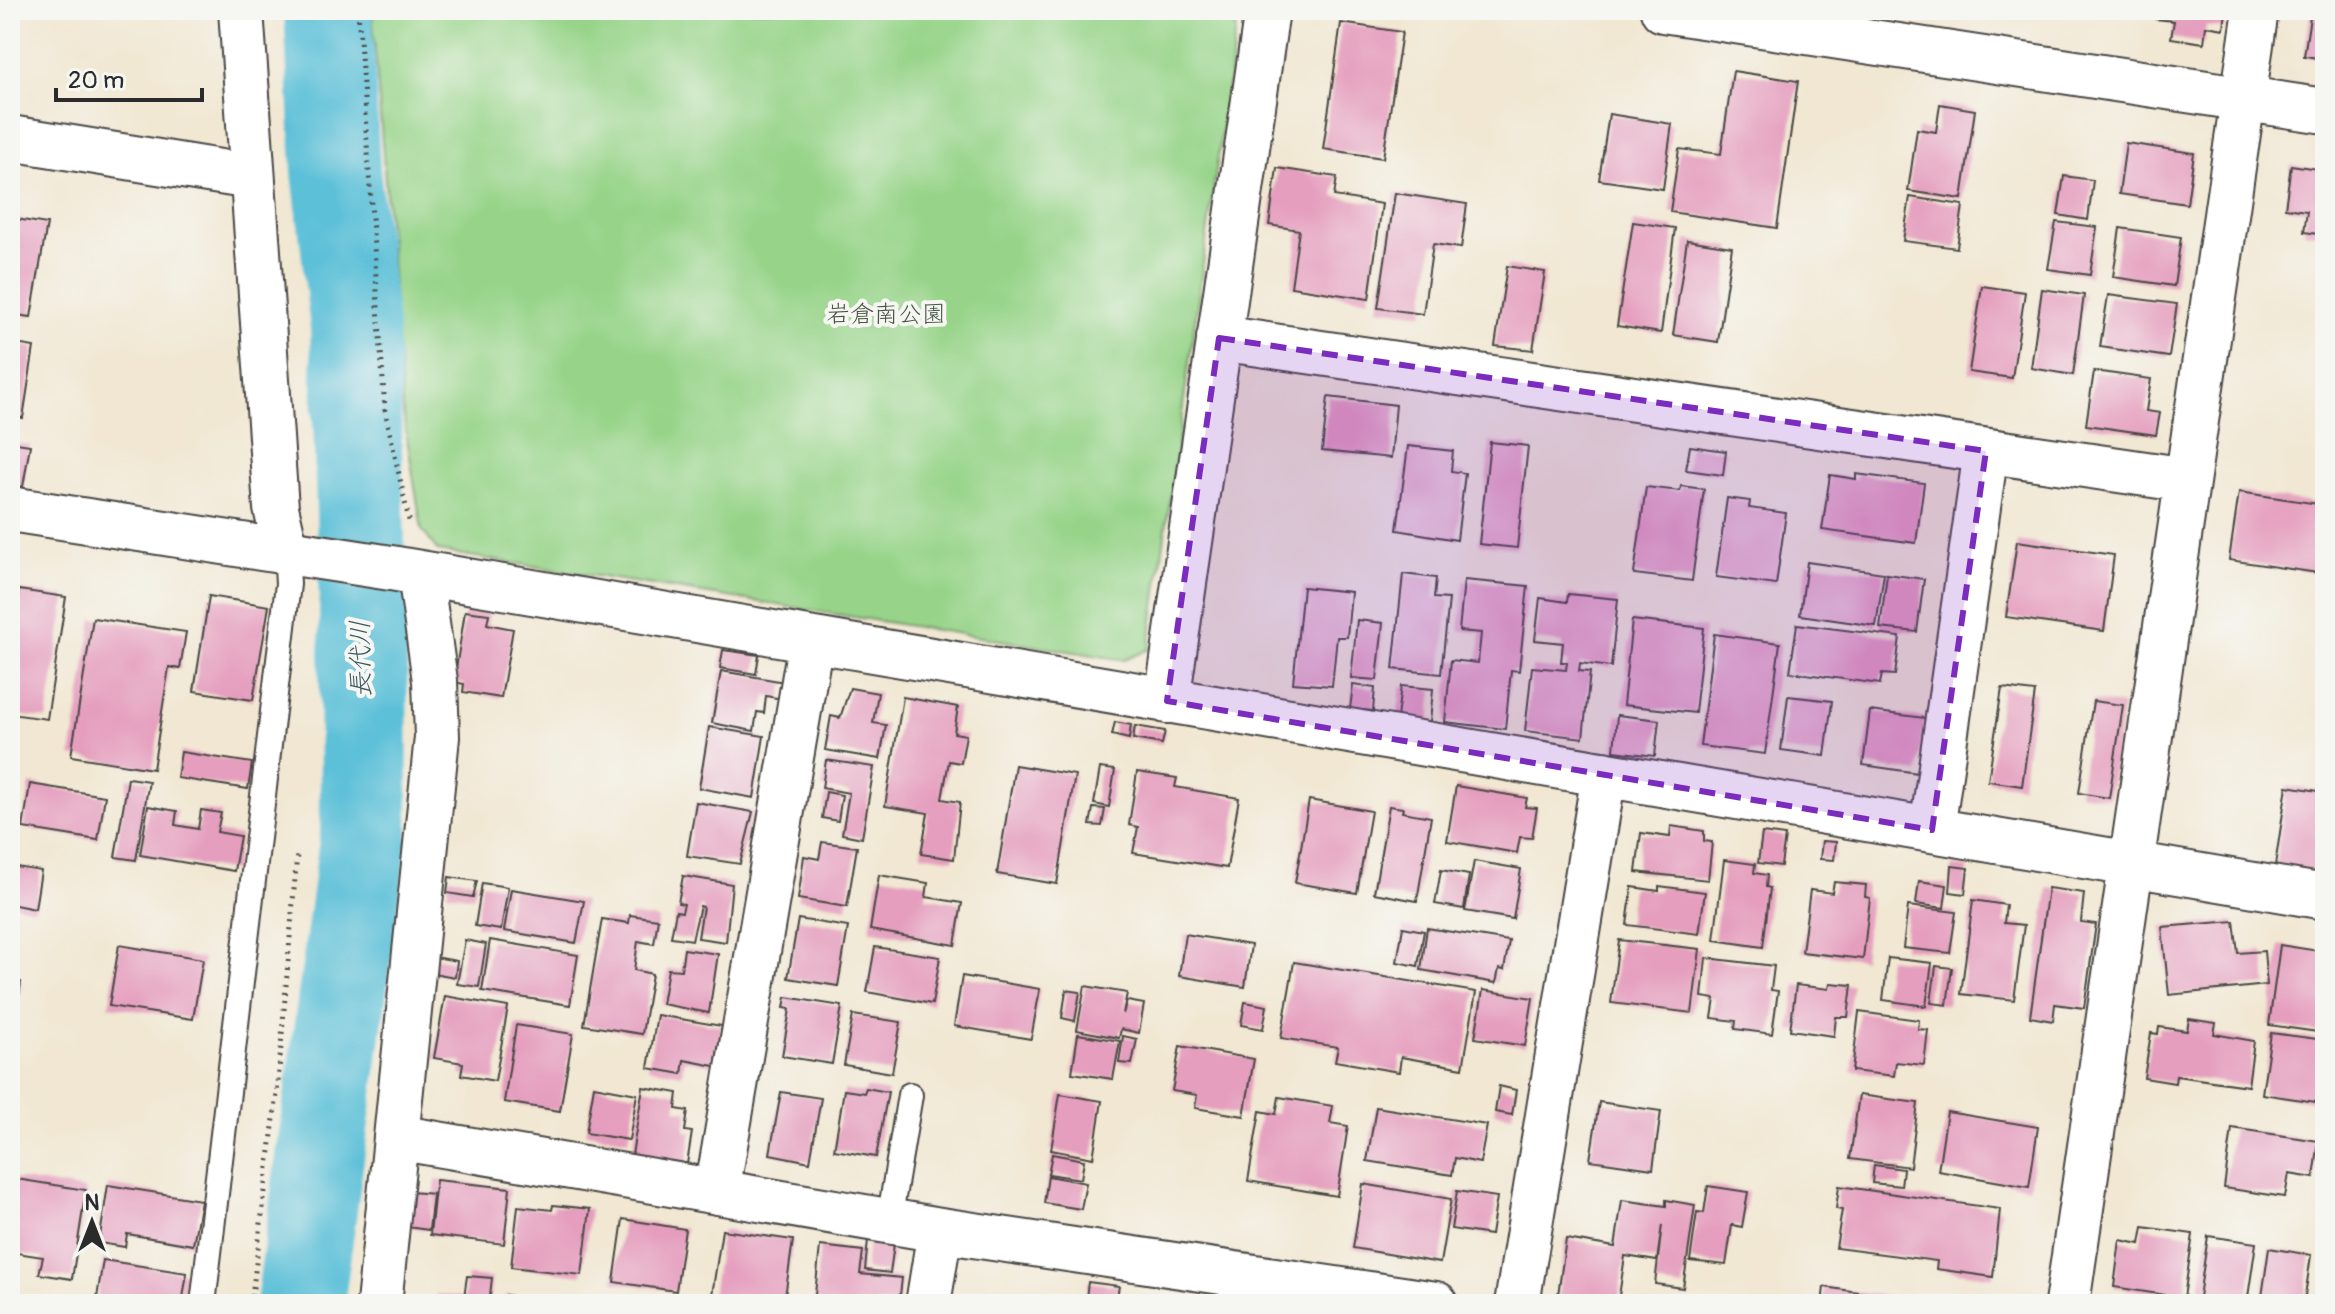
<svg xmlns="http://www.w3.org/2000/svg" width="2335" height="1314" viewBox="0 0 2335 1314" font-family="Pangolin,'Klee One',sans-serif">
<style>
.green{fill:#97d489;stroke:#61805a;stroke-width:2}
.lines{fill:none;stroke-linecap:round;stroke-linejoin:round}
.river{stroke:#5bc0d8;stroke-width:88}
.building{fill:#e59ebe}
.service-casing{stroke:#494744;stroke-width:28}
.minor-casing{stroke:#494744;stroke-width:48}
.path{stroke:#494744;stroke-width:5;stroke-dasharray:2 6;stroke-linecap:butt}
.service{stroke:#fff;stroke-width:24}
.minor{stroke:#fff;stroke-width:44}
.marked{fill:#7b2cbf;fill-opacity:0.2;stroke:#7b2cbf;stroke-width:6;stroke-dasharray:16 10;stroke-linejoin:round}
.labels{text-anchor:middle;stroke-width:8;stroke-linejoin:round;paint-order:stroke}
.park-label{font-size:24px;fill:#465542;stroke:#f6f6f2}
.water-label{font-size:26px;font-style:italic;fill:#39585f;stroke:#f6f6f2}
</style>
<rect width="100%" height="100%" fill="#f6f6f2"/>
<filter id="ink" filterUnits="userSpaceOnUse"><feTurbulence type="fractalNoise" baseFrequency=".0125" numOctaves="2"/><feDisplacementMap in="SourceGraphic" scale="16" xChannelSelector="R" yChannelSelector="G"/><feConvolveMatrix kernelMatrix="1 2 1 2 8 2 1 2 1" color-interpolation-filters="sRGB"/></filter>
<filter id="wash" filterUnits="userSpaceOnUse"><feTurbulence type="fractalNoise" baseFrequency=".006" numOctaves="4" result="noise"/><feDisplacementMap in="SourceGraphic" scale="32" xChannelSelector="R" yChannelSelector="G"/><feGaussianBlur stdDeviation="1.8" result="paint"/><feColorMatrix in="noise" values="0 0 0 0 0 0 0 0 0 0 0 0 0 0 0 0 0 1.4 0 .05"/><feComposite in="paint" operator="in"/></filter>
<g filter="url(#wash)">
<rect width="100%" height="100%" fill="#f1e7d2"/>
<!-- green -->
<path class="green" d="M372,10H1211L1236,28L1149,649L1125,660L438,551L422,530L403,414Z"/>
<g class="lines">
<!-- river -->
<path class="river" d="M300,1304L364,835L363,603L354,327L336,171L328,10"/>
</g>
<g id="blocks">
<!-- building -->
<path class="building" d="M2157,10H2226L2224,29L2206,26L2204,43L2171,38L2174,21L2156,19Z
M2311,10H2325V59L2304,56Z
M1341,23L1402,32L1383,158L1323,149Z
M1733,71L1798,81L1777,228L1670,212L1679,149L1721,154Z
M1940,104L1975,110L1962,199L1908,191L1917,129L1936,132Z
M1609,114L1672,124L1663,189L1599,180Z
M2126,143L2194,153L2187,204L2119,194Z
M2291,165L2325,170V235L2304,232L2307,211L2285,208Z
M1277,168L1337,177L1334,196L1382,204L1369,299L1291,287L1299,230L1269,225Z
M2064,176L2093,180L2088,220L2058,215Z
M1395,193L1467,204L1461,248L1433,244L1423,314L1378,308Z
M1910,197L1963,205L1957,248L1903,241Z
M10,218L47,224L31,317L10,314Z
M1633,222L1675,228L1661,333L1617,326Z
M2056,222L2097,227L2090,275L2048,269Z
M2120,228L2181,237L2174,286L2113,277Z
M1687,240L1732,247L1718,342L1673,335Z
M1507,266L1545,272L1533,350L1495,346Z
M1982,286L2025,292L2012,378L1969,372Z
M2042,289L2084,295L2073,375L2031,368Z
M2108,295L2177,304L2169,357L2100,347Z
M10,343L34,347L23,418L10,416Z
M2094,371L2151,379L2146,411L2160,413L2156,435L2086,425Z
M1328,397L1396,405L1391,458L1322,451Z
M10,442L30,445L23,487L10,485Z
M1490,442L1528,446L1517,548L1479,544Z
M1408,446L1453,451L1451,471L1465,473L1457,540L1397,530Z
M1690,446L1726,451L1723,475L1686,470Z
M1856,474L1924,483L1916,543L1822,530L1830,475L1856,479Z
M1681,486L1704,489L1692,581L1634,574L1646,487L1680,491Z
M2239,492L2325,505V574L2229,560Z
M1727,498L1750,501L1749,508L1786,513L1776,585L1716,577Z
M2017,541L2114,555L2104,631L2006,617Z
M1807,562L1884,573L1876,626L1800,615Z
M1403,574L1436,578L1434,598L1449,599L1441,674L1393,669Z
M1887,574L1924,579L1917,632L1880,628Z
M1464,580L1528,586L1519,671L1511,670L1505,729L1445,722L1451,660L1478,663L1481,633L1459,631Z
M1303,587L1351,592L1347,637H1337L1332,686L1293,683Z
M19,590L66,597L47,719L10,714V643Z
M1568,594L1618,599L1611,667L1580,663L1579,671L1590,672L1583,738L1525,731L1532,667L1566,670L1567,662H1561L1563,643L1535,640L1540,598L1567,602Z
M209,596L269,606L253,700L194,691Z
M465,611L489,614L487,624L513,629L501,698L463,692L464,684L454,682Z
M93,618L186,632L180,669L169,667L153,769L71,756Z
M1357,620L1383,623L1377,680L1351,678Z
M1632,620L1704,628L1695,713L1623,705Z
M1797,624L1900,637L1895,675L1882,674L1880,684L1790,672Z
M1714,634L1780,643L1765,754L1700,746Z
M723,650L759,655L756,674L720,668Z
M721,671L785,682L782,699L766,696L764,713L757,712L754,731L712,723Z
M1353,685L1375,688L1373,711L1350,709Z
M1401,686L1433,689L1430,722L1397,718Z
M850,688L878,693L873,723L886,725L880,759L825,750L831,716L840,718Z
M2002,688L2035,692L2022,786L1988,781Z
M1788,696L1832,701L1825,756L1781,750Z
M903,697L958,707L954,733L966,735L961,763L949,761L942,799L960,802L954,859L921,854L928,813L885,806Z
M2093,701L2123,705L2109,798L2079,793Z
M1870,711L1925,718L1918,773L1863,765Z
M1617,715L1659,720L1655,756L1614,751Z
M1115,722L1131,725L1129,739L1112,735Z
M1135,726L1165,731L1162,744L1133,739Z
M709,727L764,736L754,798L699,788Z
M181,752L252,763L248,789L177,778Z
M826,760L874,767L862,838L842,834L849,793L822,788Z
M1015,765L1075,775L1057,884L997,874Z
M1100,768L1115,770L1109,807L1094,804Z
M1137,772L1177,778L1175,787L1239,798L1227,868L1133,853L1138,827L1129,825Z
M128,778L149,781L136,860L115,857Z
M30,784L105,796L98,840L23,828Z
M1456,786L1527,798L1525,807L1537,808L1532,838L1520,837L1517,853L1447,841Z
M2287,786L2325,792V857L2321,886L2273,879Z
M826,792L842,795L838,821L822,818Z
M1309,800L1371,811L1357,893L1295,883Z
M696,802L753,812L740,864L687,856Z
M148,806L177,811L175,825L198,829L201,810L221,813L217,832L240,836L234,871L140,855Z
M1389,806L1403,808L1402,812L1431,817L1417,901L1374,893Z
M1093,808L1105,809L1102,826L1090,825Z
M1671,826L1704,831V841L1712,842L1708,880L1636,872L1641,833L1670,837Z
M1762,833L1785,836L1781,866L1758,863Z
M1822,841L1836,842L1834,860L1820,859Z
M822,842L857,847L847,907L798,899L804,856L819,859Z
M1724,860L1755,864L1754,873L1767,875L1766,887L1770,888L1763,947L1714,940Z
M1474,861L1521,869L1513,919L1465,911Z
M10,866L41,871L35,909L10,904Z
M1952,866L1968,868L1965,894L1950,892Z
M1441,870L1469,875L1464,909L1435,904Z
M879,875L928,883L926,897L962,903L955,945L870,930Z
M683,876L732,884L726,942L698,938L703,907L700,906L692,940L671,937L676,911L682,912L684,904L678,903Z
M449,877L477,881L473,897L447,893Z
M1919,881L1947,885L1944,908L1916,904Z
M1834,882L1866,885L1865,897L1870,898L1863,959L1802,952L1810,890L1832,893Z
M482,883L508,887L501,930L475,926Z
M1659,886L1705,892L1699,934L1627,925L1632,887L1659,891Z
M2048,888L2084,893L2081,922L2096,924L2084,1008L2055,1004L2053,1021L2030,1017Z
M511,889L584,901L576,943L504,931Z
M1973,900L2006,905L2004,923L2024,925L2014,1000L1961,994Z
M1908,906L1956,912L1950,953L1903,948Z
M630,915L658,919L654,944L638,941L634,970L652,974L642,1034L584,1025L602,919L629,923Z
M798,919L848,927L838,986L788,978Z
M2234,921L2238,953L2264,951L2267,985L2169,995L2162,927Z
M1403,927L1424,931L1418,966L1397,962Z
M1427,928L1509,941L1504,970L1499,969L1496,983L1421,970Z
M1185,934L1251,945L1245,987L1179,976Z
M465,940L486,944L479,987L457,984Z
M490,940L578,955L570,1005L482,991Z
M1619,940L1700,949L1692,1013L1611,1003Z
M119,945L203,959L193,1019L109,1006Z
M2280,945L2325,952V1033L2269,1025Z
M875,947L940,957L932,1004L867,992Z
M684,949L718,954L709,1013L662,1004L668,969L681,970Z
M435,957L457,961L455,977L433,973Z
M1706,958L1774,966L1771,990L1778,991L1772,1034L1735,1029L1736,1021L1712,1018L1715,999L1702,997Z
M1888,958L1932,963L1926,1006L1883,1000Z
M1294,962L1476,992L1463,1068L1401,1057L1399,1072L1335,1061L1338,1047L1281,1038Z
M1936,966L1952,968L1947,1005L1931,1003Z
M962,976L1040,989L1031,1039L954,1026Z
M10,980L21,982L12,1043L10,1042Z
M1830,983L1852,985L1848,1017H1836L1834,1036L1790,1030L1796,985L1829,989Z
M1085,986L1127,993L1123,1014L1127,1001L1144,1004L1139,1033L1121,1029L1119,1038L1077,1030Z
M1066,990L1080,992L1075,1021L1062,1018Z
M1483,990L1533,998L1525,1046L1475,1038Z
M445,996L508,1007L495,1081L461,1075L463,1063L434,1058Z
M786,997L842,1006L832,1064L782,1056L790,1009L784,1008Z
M1245,1002L1267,1006L1263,1029L1241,1025Z
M1859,1012L1919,1020L1918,1029L1928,1030L1924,1065L1896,1062L1894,1076L1852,1071Z
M657,1015L722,1026L715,1066L684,1060L682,1074L648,1068Z
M853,1015L901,1022L892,1073L844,1065Z
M2189,1019L2216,1023L2214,1034L2254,1041L2248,1086L2176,1076L2175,1083L2144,1078L2151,1033L2158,1034L2159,1027L2187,1031Z
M516,1025L573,1034L560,1111L504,1102Z
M2271,1033L2325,1040L2316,1102L2262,1094Z
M1078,1034L1120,1041L1113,1079L1072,1073Z
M1123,1036L1137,1039L1132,1064L1119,1063Z
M1180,1046L1254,1059L1244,1116L1195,1108L1197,1095L1172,1091Z
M594,1086L637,1094L629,1140L586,1133Z
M1499,1086L1516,1090L1512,1115L1495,1112Z
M643,1087L678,1093L676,1109L688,1111L685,1131L692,1132L687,1164L632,1155Z
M866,1088L888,1092L876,1157L834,1150L844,1090L864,1093Z
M781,1092L821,1098L810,1162L770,1154Z
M1060,1094L1102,1101L1093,1158L1051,1150Z
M1859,1095L1918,1103L1910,1167L1850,1159Z
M1279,1097L1333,1106L1330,1123L1348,1126L1337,1196L1248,1181L1260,1111L1276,1114Z
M1599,1102L1661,1111L1653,1169L1590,1160Z
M1376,1107L1487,1125L1480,1163L1455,1158L1452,1175L1367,1161Z
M1947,1112L2038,1127L2029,1187L1938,1171Z
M2232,1128L2319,1141L2314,1178L2289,1174L2285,1197L2224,1188Z
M1052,1154L1084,1160L1081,1179L1048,1174Z
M1874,1165L1903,1169L1901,1186L1872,1183Z
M1048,1176L1086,1183L1081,1209L1044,1203Z
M10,1178L86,1190L72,1279L39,1274L43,1257L10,1252Z
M436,1180L510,1188L504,1244L430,1235Z
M1363,1184L1451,1199L1440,1263L1353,1248Z
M108,1185L201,1200L193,1245L127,1234L125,1247L99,1243Z
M1708,1186L1748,1192L1742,1227L1732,1225L1726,1265L1690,1261L1697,1212L1704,1213Z
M1839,1186L2000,1209L1993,1277L1936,1269L1937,1261L1836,1248L1842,1210L1836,1209Z
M1457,1191L1497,1197L1491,1235L1451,1229Z
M411,1192L433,1194L429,1230L407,1227Z
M1622,1200L1666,1206V1200L1695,1205L1683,1288L1655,1284L1662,1225L1657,1261L1625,1256L1618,1303L1558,1295L1566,1239L1615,1247Z
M553,1205L590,1209L582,1275L511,1267L518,1206L552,1210Z
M623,1219L685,1229L676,1291L614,1282Z
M2143,1227L2193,1234L2184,1298L2114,1287L2120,1240L2140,1244Z
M722,1230L793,1240L784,1304L712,1295Z
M2208,1236L2256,1243L2247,1304H2198Z
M868,1240L894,1244L890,1273L865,1270Z
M820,1246L863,1251L860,1274L902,1278L899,1304H814Z
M2269,1248L2311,1255L2304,1304H2261Z
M103,1260L187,1273L182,1304H96Z
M467,1276L492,1278L489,1304H463Z
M1088,1282L1119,1286L1116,1303L1086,1298Z
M1824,1287L1927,1302V1304H1822Z
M437,1294L461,1297L460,1304H435Z
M506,1295L536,1299L535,1304H505Z
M1157,1296L1196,1302V1304H1156Z"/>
</g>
</g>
<g filter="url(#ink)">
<use href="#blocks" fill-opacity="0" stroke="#494744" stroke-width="2"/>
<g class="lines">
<!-- service casing -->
<g class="service-casing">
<path id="service" d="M889,1221L910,1095
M203,1304L288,584L286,551"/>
</g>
<!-- minor casing -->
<g class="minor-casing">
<path id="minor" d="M241,10L276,508L286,551
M1663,10L2325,111
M10,138L251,177
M1219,338L2187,480
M10,509L391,568L2325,897
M1167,701L1267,10
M1932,830L1986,451
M396,1137L940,1230L1436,1304
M717,1192L811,640
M379,1304L437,737L435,681L420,573
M928,1304L940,1230
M1517,1304L1604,774
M2067,1304L2256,10"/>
</g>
<!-- path -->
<path class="path" d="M358,10L385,410L410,525
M251,1304L277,1094L297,854"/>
<!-- service -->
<use href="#service" class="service"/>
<!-- minor -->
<use href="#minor" class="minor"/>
</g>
</g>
<!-- marked area -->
<path class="marked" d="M1219,338L1986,451L1932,830L1167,701Z"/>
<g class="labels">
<!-- park labels -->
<g class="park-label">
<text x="886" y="322">岩倉南公園</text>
</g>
<!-- water labels -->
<g class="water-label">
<text transform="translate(360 659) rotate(-91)" y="9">長代川</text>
</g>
</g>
<!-- margin -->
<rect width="2335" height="1314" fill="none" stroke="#f6f6f2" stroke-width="40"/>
<!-- north arrow -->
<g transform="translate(92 1222)" stroke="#f6f6f2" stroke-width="6" paint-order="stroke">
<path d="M0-6L14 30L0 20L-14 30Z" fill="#2b2b2b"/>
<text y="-12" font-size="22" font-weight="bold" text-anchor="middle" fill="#2b2b2b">N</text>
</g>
<!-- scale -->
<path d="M56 88v12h146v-12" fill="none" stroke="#2b2b2b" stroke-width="4"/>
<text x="68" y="88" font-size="24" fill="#2b2b2b" stroke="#f6f6f2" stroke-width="6" paint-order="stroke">20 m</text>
</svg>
